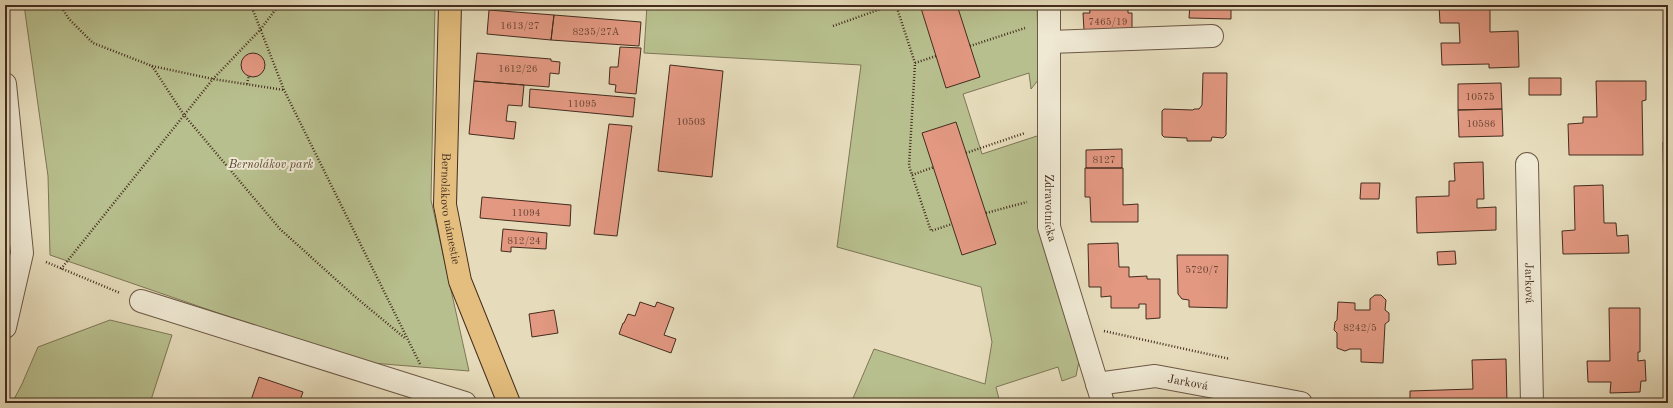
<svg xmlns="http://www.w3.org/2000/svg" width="1673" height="408" viewBox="0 0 1673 408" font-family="'Old Standard TT',serif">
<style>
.green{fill:#b8bf8e;stroke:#7e7656}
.building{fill:#e29881;stroke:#442c1e}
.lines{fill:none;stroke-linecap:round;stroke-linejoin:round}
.minor-casing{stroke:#6c5845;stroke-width:24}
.major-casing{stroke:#442c1e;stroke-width:24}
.path{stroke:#442c1e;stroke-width:2.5;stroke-dasharray:1 2;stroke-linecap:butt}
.minor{stroke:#efe8d3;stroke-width:22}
.major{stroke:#e3be7e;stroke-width:22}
.labels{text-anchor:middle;stroke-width:4;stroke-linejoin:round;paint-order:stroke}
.number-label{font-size:10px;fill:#6c4737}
.park-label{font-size:12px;font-style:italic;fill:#5b4934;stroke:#efe8d3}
.street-label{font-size:12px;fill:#442c1e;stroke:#efe8d3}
</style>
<rect width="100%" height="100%" fill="#e6dcbb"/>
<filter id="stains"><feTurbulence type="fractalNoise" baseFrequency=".005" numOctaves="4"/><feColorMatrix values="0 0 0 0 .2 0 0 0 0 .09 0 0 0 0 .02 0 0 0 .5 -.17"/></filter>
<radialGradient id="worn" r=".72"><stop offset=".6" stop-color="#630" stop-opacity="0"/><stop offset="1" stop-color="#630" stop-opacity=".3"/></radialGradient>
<!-- green -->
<path class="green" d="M24,5H435L431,200L469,371L360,362L50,255L48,176Z
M647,5H1037L1039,79L1031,89L1029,73L963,94L982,154L1040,135L1079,361L1076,376L1062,381L1058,367L996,387L1000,403H851L874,349L985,384L992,342L981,287L837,247L861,65L644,53Z
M110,320L172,335L150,403H12L22,384L38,347Z"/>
<!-- building -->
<path class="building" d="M920,5H957L980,77L946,88Z
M1089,5H1128V13H1132V29L1084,30L1083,13H1090Z
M1190,5H1231V19L1189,18Z
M1439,5H1490V32L1518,31L1519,67L1489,68V64L1442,65L1441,43H1460L1459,23H1440Z
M489,10L554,15L551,40L487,34Z
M554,15L641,22L639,46L551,40Z
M620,47L641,48L636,94L615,92L616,85L609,84L610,67H618Z
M477,53L551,59V61L560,62L559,74L550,73L549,87L474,81Z
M241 65a12 12 0 1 1 24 0a12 12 0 1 1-24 0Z
M670,65L723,71L712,177L658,171Z
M1203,73H1227L1226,135L1223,138L1212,137L1211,141H1187V138L1164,137L1162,135V111L1164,109L1193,110L1194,109H1199L1202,105Z
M1529,78H1561V95H1529Z
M474,81L524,85L522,106L508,105L506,121L516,122L514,139L469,134Z
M1596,81H1646V100L1642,101L1643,155H1569L1568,124L1583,123V117H1597Z
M1501,83L1502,109L1458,110V84Z
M530,89L635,98L633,117L529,107Z
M1502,109L1503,136L1459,137L1458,110Z
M956,122L996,244L962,255L922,133Z
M609,124L632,126L617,236L594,234Z
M1663,142H1668V200H1665V221H1668V245H1665Z
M1122,149V168H1086V150Z
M1483,162L1484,199H1477V208L1496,207V230L1417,233L1416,197L1449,196V181H1455L1454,163Z
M1085,168H1123V205L1138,204V222H1091L1090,197H1085Z
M1361,183H1380L1379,199H1360Z
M1603,185L1604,223H1616L1617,236L1628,235L1629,253L1563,254L1562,231L1575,230L1574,186Z
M482,197L571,205L570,226L480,218Z
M503,229L547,233L546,249L511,247V252L501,251Z
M1118,243L1119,267H1129V277L1147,276V279H1160V318L1146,319V304H1139V308H1111V296L1101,297V287H1089L1088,244Z
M1455,251L1456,264L1438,265L1437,252Z
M1177,255H1228L1227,308L1189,307V300L1182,299L1178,294Z
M1375,295H1381L1386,300L1385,310L1389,313V321L1385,324L1383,363L1361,362V349H1350L1345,351L1337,348V333L1334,330L1335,322L1337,320L1338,302L1355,303V310H1370V299Z
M640,302L655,307L657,302L674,308L664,335L676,339L671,353L619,334L623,323H624L628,314L635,316Z
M1609,308H1640V352H1638V361L1645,360L1646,381H1641L1640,392L1610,393L1611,382H1588L1587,361H1610Z
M554,310L558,333L532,337L529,314Z
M1506,359L1507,403H1410V391L1473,389L1472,360Z
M259,377L303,392L299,403H250Z
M160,399L171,403H158Z"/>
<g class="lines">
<!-- minor casing -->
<g class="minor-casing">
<g id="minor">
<path id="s1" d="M1049,5V227L1103,403"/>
<path d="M1050,42L1212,36"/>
<path d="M5,84L22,253L5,327"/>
<path id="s2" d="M1527,164L1532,403"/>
<path d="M141,301L465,403"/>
<path id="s3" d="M1097,384L1155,376L1301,403"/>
</g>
</g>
<!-- major casing -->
<g class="major-casing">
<g id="major">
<path id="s4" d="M450,5L445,205L460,281L509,403"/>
</g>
</g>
<!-- path -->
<path class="path" d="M60,5L69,19L93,43L152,66L213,79L284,90
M251,5L284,90L420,364
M896,5L915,63L909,166L931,231L952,224
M833,26L892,5
M970,46L1025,28
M915,63L936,56
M152,66L184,115L280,229L353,295L406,339
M247,84L249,75
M966,153L1025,133
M912,175L934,167
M986,213L1027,202
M46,262L120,293
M61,269L213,79L260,30L279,5
M1104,331L1230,359"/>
<!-- minor -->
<use href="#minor" class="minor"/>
<!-- major -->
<use href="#major" class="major"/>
</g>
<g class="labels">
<!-- number labels -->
<g class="number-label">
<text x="1108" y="25">7465/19</text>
<text x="520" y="29">1613/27</text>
<text x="596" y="35">8235/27A</text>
<text x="518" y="72">1612/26</text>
<text x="1480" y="100">10575</text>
<text x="582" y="107">11095</text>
<text x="691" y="125">10503</text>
<text x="1481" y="127">10586</text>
<text x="1104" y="163">8127</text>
<text x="526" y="216">11094</text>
<text x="524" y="244">812/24</text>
<text x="1202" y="273">5720/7</text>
<text x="1360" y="331">8242/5</text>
</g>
<!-- park labels -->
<g class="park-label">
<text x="271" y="168">Bernolákov park</text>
</g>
<!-- street labels -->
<g class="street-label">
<text dy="4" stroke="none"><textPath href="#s1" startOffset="203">Zdravotnícka</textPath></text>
<text dy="4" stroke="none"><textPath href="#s4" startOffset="204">Bernolákovo námestie</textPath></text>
<text dy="4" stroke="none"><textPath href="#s2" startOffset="119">Jarková</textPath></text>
<text dy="4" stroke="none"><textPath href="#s3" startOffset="92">Jarková</textPath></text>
</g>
</g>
<!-- margin -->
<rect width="1673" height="408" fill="none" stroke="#e6dcbb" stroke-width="20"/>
<rect x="6" y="6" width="1661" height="396" fill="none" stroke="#442c1e" stroke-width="2"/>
<rect x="10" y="10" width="1653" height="388" fill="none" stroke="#442c1e"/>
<rect width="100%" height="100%" filter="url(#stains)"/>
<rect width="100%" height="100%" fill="url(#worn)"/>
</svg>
